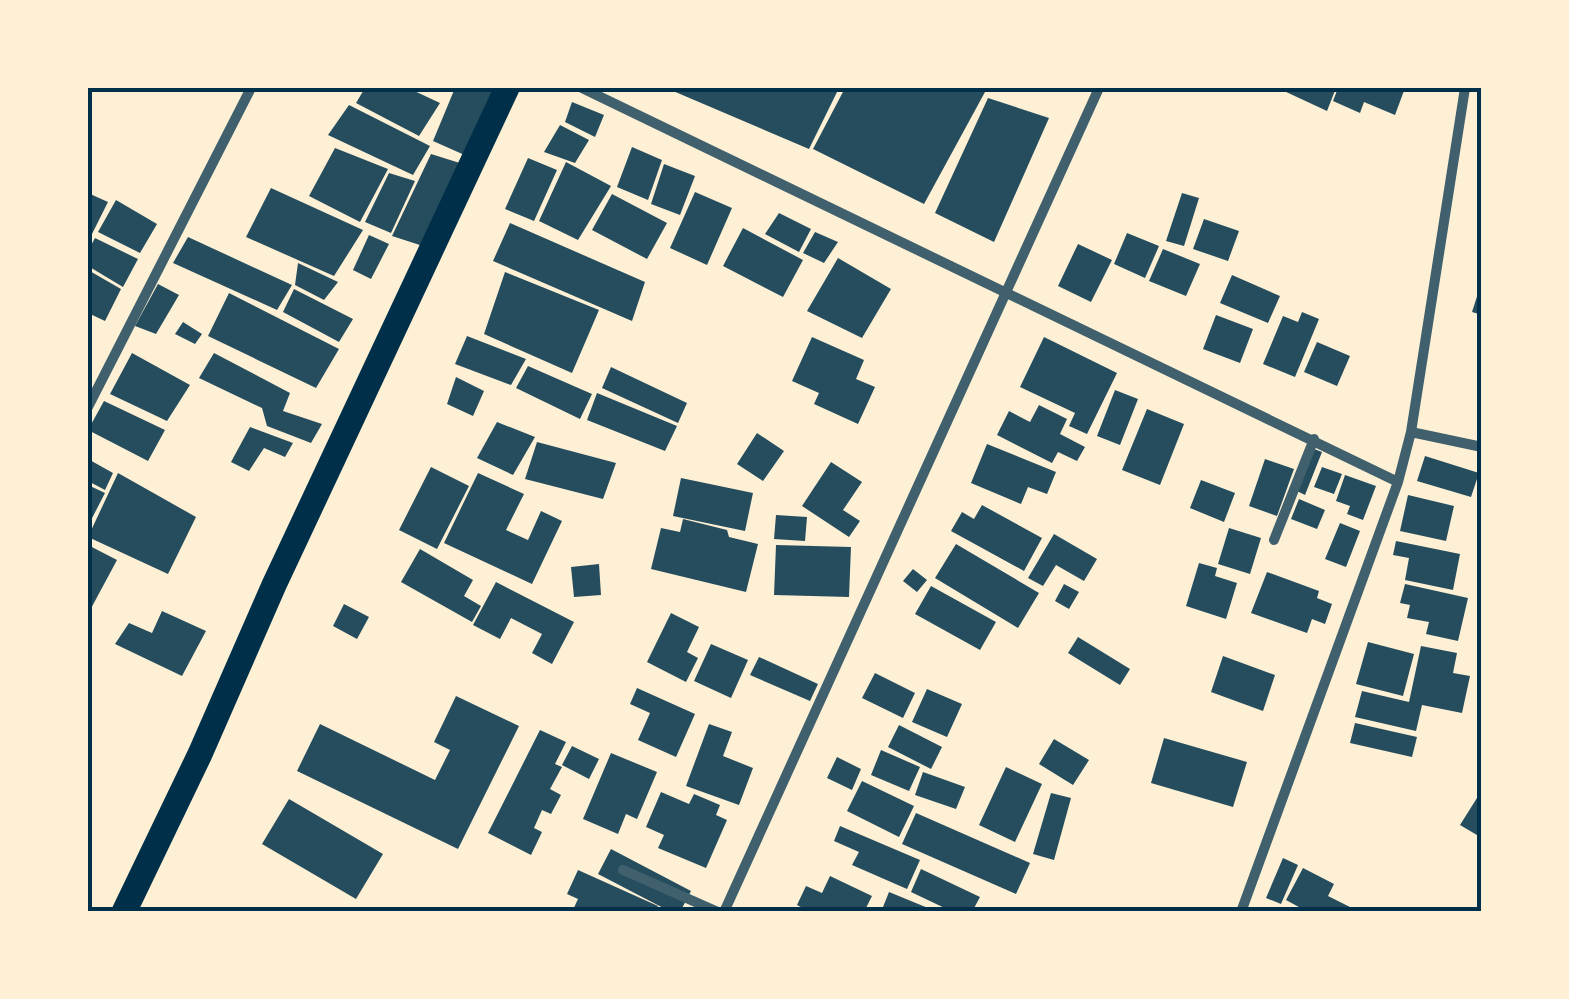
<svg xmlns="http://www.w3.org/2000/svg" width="1569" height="999" viewBox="0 0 1569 999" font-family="Karla,sans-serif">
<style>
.building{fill:#264d5e}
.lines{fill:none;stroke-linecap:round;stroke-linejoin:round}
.minor{stroke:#3f606c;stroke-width:10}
.trunk{stroke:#003049;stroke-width:25}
.neatline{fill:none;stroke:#003049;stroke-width:4}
</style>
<rect width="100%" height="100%" fill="#fdf0d5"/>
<!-- building -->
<path class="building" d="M365,88H408L440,103L419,136L356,103Z
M455,88H499L469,157L433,141Z
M666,88H839L809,149Z
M845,88H976L985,92L924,204L813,149Z
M1285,88H1336L1327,111L1284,91Z
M1338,88H1405L1395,115L1364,102L1360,113L1333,101Z
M988,98L1049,118L994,242L935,213Z
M572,102L604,115L595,137L565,122Z
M349,105L430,146L413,175L328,135Z
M560,125L589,140L575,163L544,152Z
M632,147L662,160L648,200L617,187Z
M335,148L388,169L360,222L309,196Z
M431,154L463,164L426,247L392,236Z
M528,158L557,170L534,221L505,209Z
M566,162L611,186L578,240L539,221Z
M664,164L695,176L680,215L651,204Z
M389,173L415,181L391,233L365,222Z
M271,188L363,230L334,276L246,237Z
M695,192L732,208L707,265L670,248Z
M88,193L108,202L88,242Z
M1182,193L1199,198L1184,246L1166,241Z
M612,194L667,223L647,259L592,230Z
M116,200L157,224L140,253L98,232Z
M779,213L811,229L799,252L765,234Z
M1204,219L1239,231L1228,261L1193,249Z
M510,223L645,282L632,321L493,261Z
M743,228L803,260L783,297L723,266Z
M815,232L838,242L824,263L803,253Z
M1127,233L1159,246L1145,278L1114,264Z
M369,235L389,244L371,279L353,270Z
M188,237L292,285L277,310L173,263Z
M95,238L138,259L123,287L88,266V251Z
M1078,244L1112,260L1091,302L1058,286Z
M1163,249L1200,264L1186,296L1149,281Z
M838,258L891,289L862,338L807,311Z
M298,263L338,282L324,300L295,285Z
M88,270L121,289L105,321L88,313Z
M505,272L599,310L572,373L484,334Z
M1232,275L1280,296L1268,323L1220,303Z
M1482,281V315L1472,312Z
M158,284L179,295L156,334L135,326Z
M294,289L353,319L339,342L283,312Z
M229,293L339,349L316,388L208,336Z
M1302,312L1319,319L1295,377L1263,364L1283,316L1298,322Z
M1216,315L1253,329L1240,363L1203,349Z
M183,322L202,334L195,344L175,334Z
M467,336L526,359L511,385L455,364Z
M812,337L864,360L856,379L875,387L858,424L814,404L819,393L792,381Z
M1044,337L1117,373L1087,434L1069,426L1075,413L1020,387Z
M1317,342L1350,356L1337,386L1304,372Z
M132,353L190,385L167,421L110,394Z
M214,353L290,393L283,411L322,424L311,443L267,426L262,408L199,378Z
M528,366L592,394L580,419L516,388Z
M611,367L687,403L678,423L602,388Z
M456,377L484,391L473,416L447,404Z
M1115,390L1138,399L1120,445L1097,436Z
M597,393L677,426L665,451L587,420Z
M104,401L165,430L148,461L88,430Z
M1039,405L1067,419L1060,434L1085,447L1077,461L1058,452L1052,463L997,435L1009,411L1030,422Z
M1147,409L1184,424L1160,485L1122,470Z
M497,422L535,437L513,475L477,458Z
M250,427L293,443L285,457L264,448L249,471L231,462Z
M757,433L784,451L763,481L737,464Z
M537,442L616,463L603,499L525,479Z
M987,444L1056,472L1047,494L1028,487L1021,504L971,483Z
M1314,449L1322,452L1305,495L1297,491Z
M1425,456L1479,473L1471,497L1417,481Z
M88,459L113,473L105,490L88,481Z
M1265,459L1294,469L1277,516L1249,506Z
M831,462L862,482L843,510L860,521L849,537L802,506Z
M431,467L469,486L437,549L399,530Z
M1322,467L1342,474L1334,494L1314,487Z
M118,473L196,517L168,574L88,537Z
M478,473L524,494L506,530L528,540L541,511L562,521L532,584L444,543Z
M1345,475L1376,486L1363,520L1347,514L1350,506L1336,501Z
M681,478L753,493L745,531L673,516Z
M1201,480L1235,493L1224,522L1190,508Z
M88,485L105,493L88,526Z
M1408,495L1454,506L1446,541L1400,531Z
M1299,499L1325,510L1317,529L1291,519Z
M982,505L1042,538L1024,571L951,531L962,512L974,519Z
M776,515L807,517L805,541L774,539Z
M683,519L727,530L729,537L758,544L746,592L651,569L661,528L680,532Z
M1340,523L1360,531L1346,567L1325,559Z
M1229,528L1261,538L1250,574L1218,564Z
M1054,534L1097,559L1084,581L1056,565L1043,586L1028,578Z
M1396,541L1460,554L1453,590L1405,580L1409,558L1393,555Z
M956,544L1039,593L1018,628L935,578Z
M88,545L117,560L88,614Z
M776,545L851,547L849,597L774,595Z
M420,549L473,580L464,596L481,606L472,622L401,582Z
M1199,563L1217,568L1215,576L1237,583L1226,619L1186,606Z
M599,564L601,595L574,597L571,567Z
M913,569L927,580L917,592L903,581Z
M1267,572L1319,591L1317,598L1332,604L1325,624L1312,619L1307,633L1251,613Z
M496,582L574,622L552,664L532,653L542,634L511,618L500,639L473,625Z
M1064,584L1079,592L1069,609L1055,601Z
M1405,584L1468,598L1458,641L1426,634L1429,622L1407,618L1410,605L1400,603Z
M931,586L996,622L980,650L915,614Z
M344,604L369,617L357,639L333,626Z
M162,611L206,631L182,676L115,644L129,623L152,633Z
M671,613L699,627L687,652L698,658L686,682L647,662Z
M1078,637L1130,669L1120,685L1068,653Z
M1368,642L1414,654L1403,696L1356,684Z
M711,644L748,660L731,698L694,681Z
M1421,646L1457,653L1453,673L1470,676L1462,713L1422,705L1416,731L1355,717L1362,691L1409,702Z
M1223,656L1275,675L1263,711L1211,692Z
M759,657L818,684L810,701L750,675Z
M875,673L915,693L903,718L862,698Z
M637,688L695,714L676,757L638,740L650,713L630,704Z
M927,689L962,704L947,737L912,722Z
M456,696L519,726L458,849L297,771L320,724L435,780L450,750L434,742Z
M1355,723L1417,737L1412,757L1350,743Z
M709,724L732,732L723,756L753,768L739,805L686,786Z
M899,725L942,747L931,769L888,747Z
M540,730L566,742L555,764L562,767L550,789L561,795L551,814L542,810L534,828L542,832L531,855L488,833Z
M1164,738L1247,762L1233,807L1151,783Z
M1054,739L1089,760L1073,785L1039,764Z
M572,746L599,759L589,779L562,765Z
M881,750L920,767L909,791L871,775Z
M611,753L657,772L637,819L626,814L618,834L583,819Z
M837,757L861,769L852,790L827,778Z
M1006,767L1042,784L1015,842L979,825Z
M923,772L965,787L956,809L915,795Z
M862,781L914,806L899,837L847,811Z
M1482,790V838L1460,825Z
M661,792L689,804L694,794L720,805L716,815L727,820L706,868L658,848L664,835L646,827Z
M1051,793L1071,798L1054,860L1033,854Z
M289,799L383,854L356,899L262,844Z
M916,813L1030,863L1016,894L902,844Z
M840,826L920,860L907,889L852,865L859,852L834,841Z
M611,849L691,891L680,912H671L598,874Z
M1283,858L1298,865L1281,904L1266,898Z
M1303,868L1334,884L1328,896L1350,907L1348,912H1308L1286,900Z
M921,869L980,897L972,912H953L911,892Z
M578,870L658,906L655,912H572L578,899L567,894Z
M830,876L872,896L864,912H810L797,905L806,886L822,893Z
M889,892L928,908L926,912H881Z"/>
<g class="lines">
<!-- minor -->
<path class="minor" d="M582,88L1398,482
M88,407L251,88
M1411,432L1482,447
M1274,540L1314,439
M623,870L718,912
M724,912L1099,88
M1241,912L1398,482L1411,432L1465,88"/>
<!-- trunk -->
<path class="trunk" d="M124,912L200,754L274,585L507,88"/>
</g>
<!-- border -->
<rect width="1569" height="999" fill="none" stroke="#fdf0d5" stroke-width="180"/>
<rect x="90" y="90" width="1389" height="819" class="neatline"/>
</svg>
